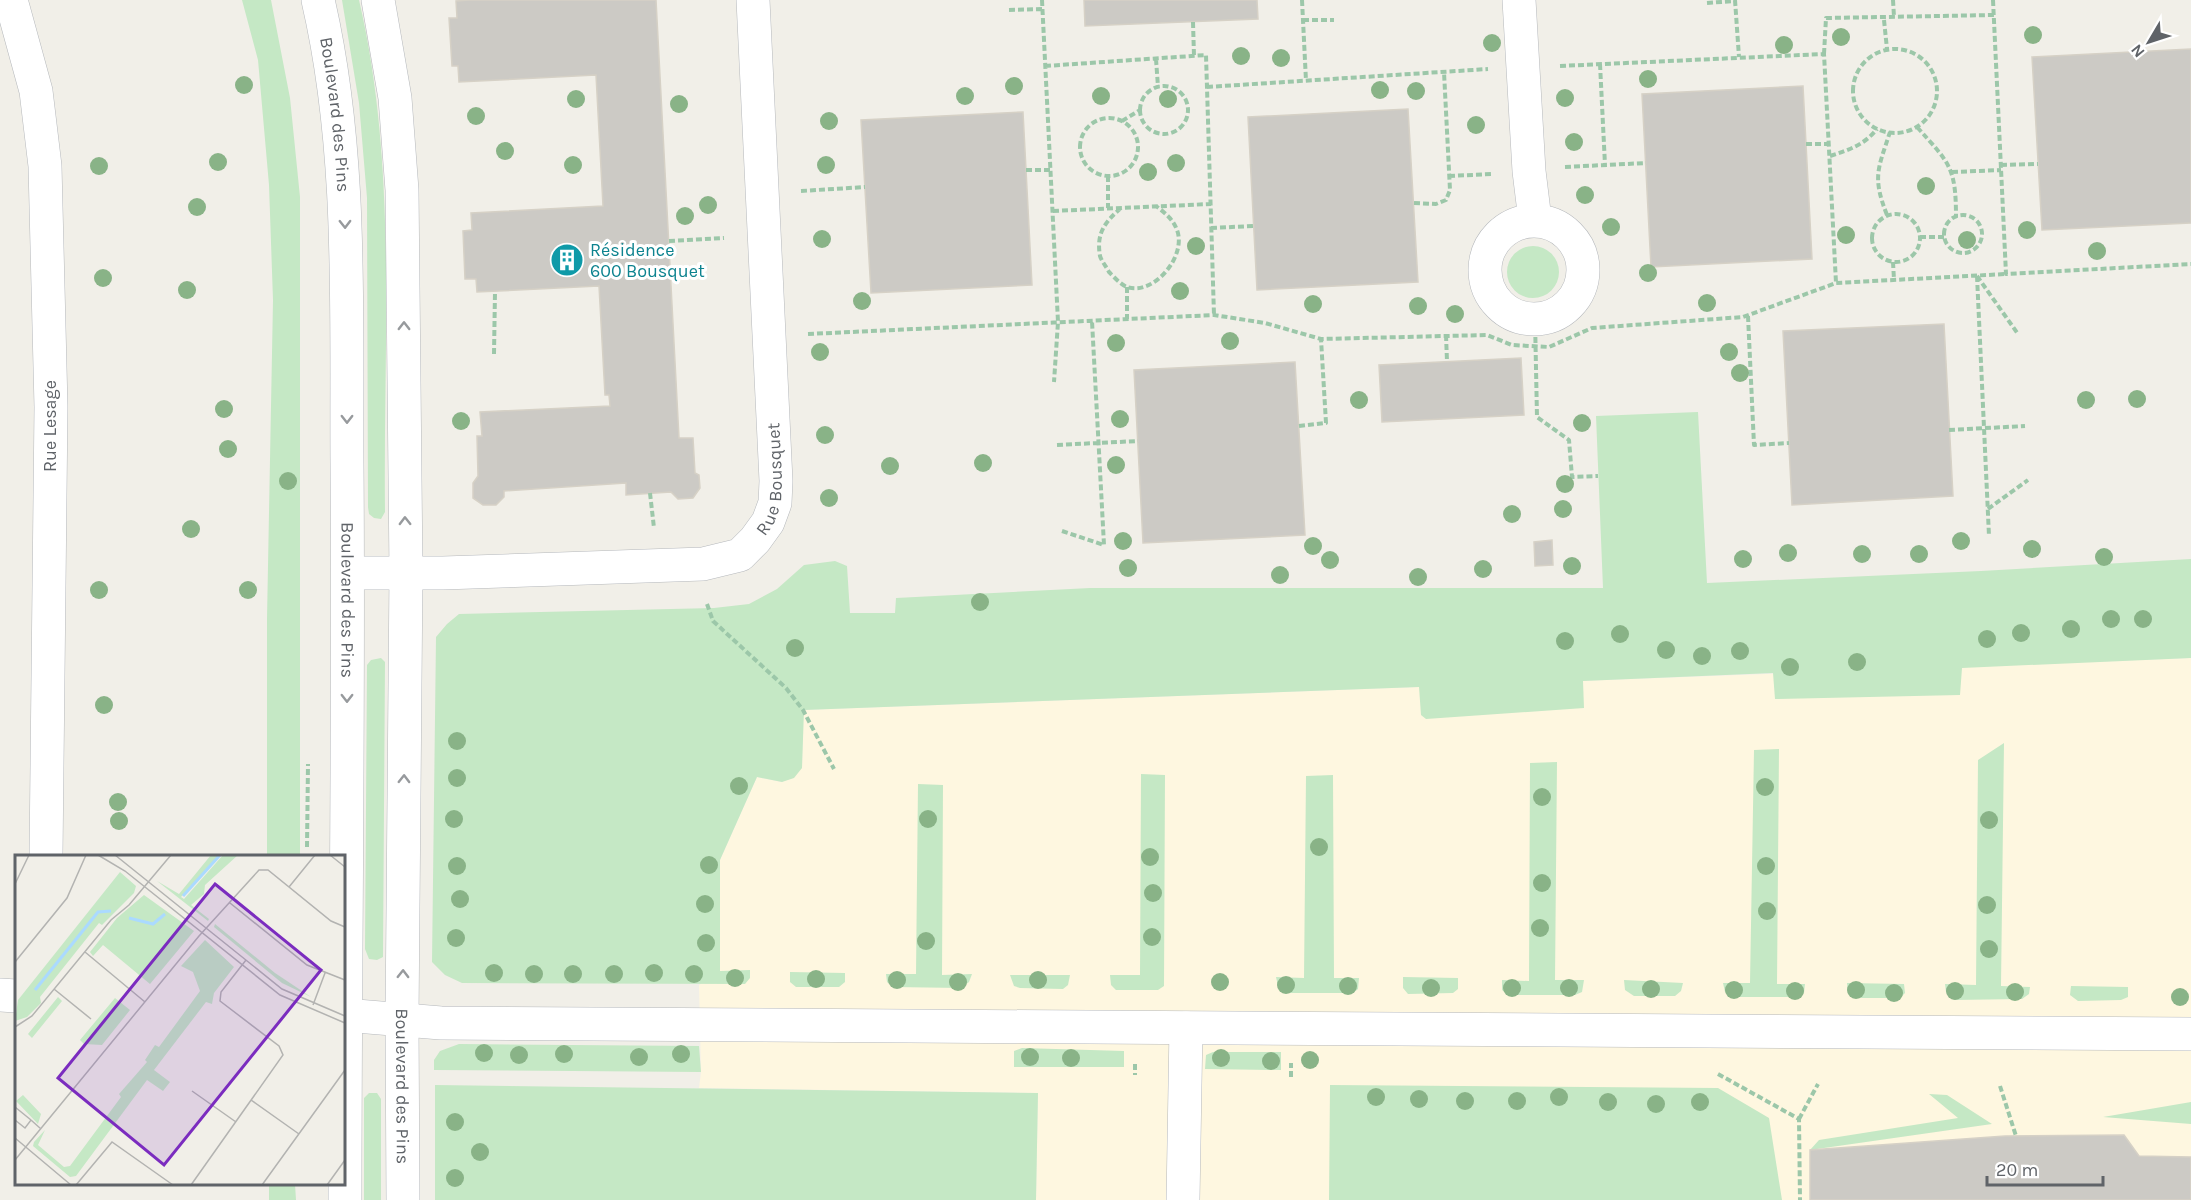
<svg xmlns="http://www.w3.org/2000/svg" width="2191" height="1200" viewBox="0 0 2191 1200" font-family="Karla,sans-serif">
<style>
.commercial{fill:#fef7e0}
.green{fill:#c5e8c5}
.building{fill:#cccac5;stroke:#d6d1c6;stroke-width:1.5}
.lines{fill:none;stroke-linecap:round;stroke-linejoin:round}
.minor-casing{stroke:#b5b8bc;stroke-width:34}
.path{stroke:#9cc7a9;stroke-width:4;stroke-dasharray:6 3;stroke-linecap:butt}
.minor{stroke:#fff;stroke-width:33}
.tree{fill:#89b387}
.oneway{stroke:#979a9d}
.labels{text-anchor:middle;stroke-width:6;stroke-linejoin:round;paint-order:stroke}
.street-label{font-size:18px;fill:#5f6368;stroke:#fff}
.culture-label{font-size:18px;fill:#0d838f;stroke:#fff;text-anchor:start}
.inset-river{fill:none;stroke:#aadaff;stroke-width:3}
.inset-road{fill:none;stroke:#b3b3b1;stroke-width:1.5}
.view{fill:#7b2cbf;fill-opacity:0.15;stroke:#7b2cbf;stroke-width:3}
.inset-edge{fill:none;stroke:#5f6368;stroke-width:3}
</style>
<rect width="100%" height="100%" fill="#f1efe8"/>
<!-- commercial -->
<path class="commercial" d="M2191,658V1200H1036L1038,1093L699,1088L701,1072L699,985L720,971V860L757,777L782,782L802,768L803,710Z"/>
<!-- green -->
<path class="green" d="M242,0H271L290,98L300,197V856H267V619L273,300L269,185L258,60Z
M342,0H359C398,167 383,342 385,512L381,519L374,518L369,514L368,507L367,198L359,103Z
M1507 272a26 26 0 1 1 52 0a26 26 0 1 1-52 0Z
M1698,412L1707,583L1981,571L2191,559V658L1962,668L1960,695L1775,699L1773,673L1583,681L1584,708L1426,719L1421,715L1419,687L804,710L802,768L794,778L782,782L757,777L720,860V971L750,970V978L745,984L462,983L445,975L432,962L436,637L447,624L459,614L714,608L749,604L777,589L804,565L835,561L847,566L850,613H895L896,598L1090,588H1603L1596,416Z
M381,658L385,662L383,957L377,960L369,959L365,949L367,665L371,660Z
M2004,743L2001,986L2030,987L2029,994L2022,999L1954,1000L1946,992L1945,984L1976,985L1978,760Z
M1779,749L1777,984H1805L1804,993L1798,997H1735L1725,992L1723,983H1750L1754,750Z
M1557,762L1555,980H1584L1582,992L1575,995H1509L1502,990V980L1529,981L1530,763Z
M1141,774L1165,775L1164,986L1158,990H1116L1111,985L1110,975H1140Z
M1333,775L1334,978H1359L1358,989L1353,993H1286L1278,986L1276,977L1304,978L1306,776Z
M918,784L943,785L942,975L972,974L969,982L961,988L893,987L887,982L886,974H916Z
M790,972L845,973V982L839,987H796L790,982Z
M1010,975H1070L1068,985L1063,989L1020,988L1014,986Z
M1403,977L1458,978V989L1453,993L1408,994L1403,988Z
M1624,980L1683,983L1681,991L1675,996H1634L1625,990Z
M1847,983L1904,984L1905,993L1900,998H1855L1848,994Z
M2071,986L2128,987V997L2121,1000L2078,1001L2070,995Z
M459,1044L699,1046L701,1072L434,1070V1060L440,1051Z
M1022,1048L1124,1051V1067H1014V1051Z
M1213,1052H1281V1070L1205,1069L1206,1055Z
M435,1085L1038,1093L1036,1200H435Z
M1330,1085L1718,1088L1769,1118L1782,1200H1329Z
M369,1093H377L381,1099V1200H364V1098Z
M1929,1094L1947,1095L1992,1124L1810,1150L1819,1140L1958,1118Z
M2191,1102V1124L2103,1117Z
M269,1184H295L296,1200H269Z"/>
<!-- building -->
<path class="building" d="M469,0H656L679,438H693L695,473L699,475L700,488L693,498L678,499L671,492L626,495V483L504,491V497L496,505H483L473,498V483L478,476L477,436H482L480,412L610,406L609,395H605L599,286L477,292L476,279H465L463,231L472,230L471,213L603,206L596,75L459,82L458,66H452L449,18H457L456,1Z
M1084,0H1257L1258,19L1085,26Z
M2191,49V223L2042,230L2032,57Z
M1803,86L1812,259L1651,267L1642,94Z
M1408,109L1418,282L1257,290L1248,117Z
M1023,112L1032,285L871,293L861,120Z
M1944,324L1953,496L1792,505L1783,331Z
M1521,358L1524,415L1382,422L1379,365Z
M1295,362L1305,535L1143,543L1134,370Z
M1552,540L1553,565L1535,566L1534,542Z
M2124,1135L2139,1156L2191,1157V1200H1810V1150L2005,1136Z"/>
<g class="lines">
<!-- minor casing -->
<g class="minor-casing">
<g id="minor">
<path d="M11,0L36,91L45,166L51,407L46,856"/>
<path id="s1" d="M318,0C353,151 346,309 347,463C349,709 345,954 345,1200"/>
<path id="s2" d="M378,0L395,98L402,190L406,572L402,1020L403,1200"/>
<path d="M1519,0L1529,171L1535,220"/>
<circle cx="1534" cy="270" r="49"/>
<path id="s3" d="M348,573H443L703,564L740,555L755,540L768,522L775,503L776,481L753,0"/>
<path d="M0,995L16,996"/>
<path d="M344,1015L441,1023L2191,1034"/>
<path d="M1183,1200L1186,1028"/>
</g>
</g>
<!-- path -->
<path class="path" d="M1042,0L1058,322L1054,382
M1302,0L1306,81
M1735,0L1739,57
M1893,0L1894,17
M1993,0L2006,274L2191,264
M1707,3L1735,1
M1009,10L1043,9
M1303,20H1334
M1884,20L1887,49
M1193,22L1194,56
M1853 91a42 42 0 1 1 84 0a42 42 0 1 1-84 0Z
M1824,54L1826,18L1994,15
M1156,59L1158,87
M1600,64L1605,165
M1045,66L1206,55L1214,315
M1560,66L1824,54L1836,283
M1140 110a24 24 0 1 1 48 0a24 24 0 1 1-48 0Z
M1207,87L1488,69
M1080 147a29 29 0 1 1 58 0a29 29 0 1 1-58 0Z
M1122,121L1140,110
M1917,127C1949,163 1956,166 1956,217
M1806,144H1829
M1830,156C1849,150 1864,145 1877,129
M2001,165L2038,164
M1565,167L1646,163
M1026,170H1051
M1952,172L2001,170
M1108,176V208
M1449,176L1493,174
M801,191L865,187
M1414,203L1436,204L1446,200L1450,190L1444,72
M1121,208C1105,222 1096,233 1100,256C1102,262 1106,266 1109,272C1113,276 1121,285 1127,287C1154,296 1187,256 1177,230C1173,219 1165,213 1156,206
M1053,211L1211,204
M1872 238a24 24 0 1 1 48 0a24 24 0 1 1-48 0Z
M1887,215C1872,177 1878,169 1890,132
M1944 234a19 19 0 1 1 38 0a19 19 0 1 1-38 0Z
M1211,228L1253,226
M1920,237H1944
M669,241L724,238
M1893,262L1894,280
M1977,276L1989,536
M1977,276L2018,334
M1127,287V319
M1748,316L1754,445L1789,443
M1535,319L1537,417L1569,440L1572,477L1598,476
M808,334L1214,315L1265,323L1321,339L1487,335L1512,345L1549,347L1592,328L1743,317L1836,283L2006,274
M1446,335L1447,361
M494,354L495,292
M1299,426L1326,423L1321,339
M1949,430L2025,426
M1057,445L1138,441
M650,493L654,528
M1988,509L2028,480
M1062,531L1104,545L1092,321
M707,604L713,621L786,688L803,710L834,769
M307,847L308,764
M1135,1064V1075
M1718,1074L1799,1119L1800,1200
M1291,1077V1063
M2000,1086L2016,1136
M1799,1119L1818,1084"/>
<!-- minor -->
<use href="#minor" class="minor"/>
</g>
<!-- trees -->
<g class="tree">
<circle cx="2033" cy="35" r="9"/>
<circle cx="1841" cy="37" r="9"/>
<circle cx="1492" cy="43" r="9"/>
<circle cx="1784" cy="45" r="9"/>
<circle cx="1241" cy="56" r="9"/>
<circle cx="1281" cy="58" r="9"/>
<circle cx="1648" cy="79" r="9"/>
<circle cx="244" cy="85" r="9"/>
<circle cx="1014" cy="86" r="9"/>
<circle cx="1380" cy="90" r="9"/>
<circle cx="1416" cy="91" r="9"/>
<circle cx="965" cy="96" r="9"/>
<circle cx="1101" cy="96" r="9"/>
<circle cx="1565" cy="98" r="9"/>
<circle cx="576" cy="99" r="9"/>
<circle cx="1168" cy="99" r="9"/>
<circle cx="679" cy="104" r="9"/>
<circle cx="476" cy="116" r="9"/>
<circle cx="829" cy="121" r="9"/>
<circle cx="1476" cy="125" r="9"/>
<circle cx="1574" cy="142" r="9"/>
<circle cx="505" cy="151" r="9"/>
<circle cx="218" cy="162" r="9"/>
<circle cx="1176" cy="163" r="9"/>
<circle cx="573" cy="165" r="9"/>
<circle cx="826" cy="165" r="9"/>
<circle cx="99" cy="166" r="9"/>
<circle cx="1148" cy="172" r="9"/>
<circle cx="1926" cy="186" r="9"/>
<circle cx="1585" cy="195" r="9"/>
<circle cx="708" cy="205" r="9"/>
<circle cx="197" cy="207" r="9"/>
<circle cx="685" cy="216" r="9"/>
<circle cx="1611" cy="227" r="9"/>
<circle cx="2027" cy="230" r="9"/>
<circle cx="1846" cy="235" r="9"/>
<circle cx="822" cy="239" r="9"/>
<circle cx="1967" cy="240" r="9"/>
<circle cx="1196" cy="246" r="9"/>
<circle cx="2097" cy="251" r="9"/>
<circle cx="1648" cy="273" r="9"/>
<circle cx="103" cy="278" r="9"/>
<circle cx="187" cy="290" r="9"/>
<circle cx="1180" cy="291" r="9"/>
<circle cx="862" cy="301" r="9"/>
<circle cx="1707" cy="303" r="9"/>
<circle cx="1313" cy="304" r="9"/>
<circle cx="1418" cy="306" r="9"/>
<circle cx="1455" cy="314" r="9"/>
<circle cx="1230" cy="341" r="9"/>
<circle cx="1116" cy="343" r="9"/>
<circle cx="820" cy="352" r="9"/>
<circle cx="1729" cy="352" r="9"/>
<circle cx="1740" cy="373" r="9"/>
<circle cx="2137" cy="399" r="9"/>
<circle cx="1359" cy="400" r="9"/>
<circle cx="2086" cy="400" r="9"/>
<circle cx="224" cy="409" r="9"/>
<circle cx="1120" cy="419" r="9"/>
<circle cx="461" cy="421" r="9"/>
<circle cx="1582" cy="423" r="9"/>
<circle cx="825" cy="435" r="9"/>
<circle cx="228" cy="449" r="9"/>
<circle cx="983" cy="463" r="9"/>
<circle cx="1116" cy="465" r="9"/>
<circle cx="890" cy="466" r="9"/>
<circle cx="288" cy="481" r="9"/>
<circle cx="1565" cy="484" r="9"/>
<circle cx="829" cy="498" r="9"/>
<circle cx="1563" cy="509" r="9"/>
<circle cx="1512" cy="514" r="9"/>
<circle cx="191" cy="529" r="9"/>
<circle cx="1123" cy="541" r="9"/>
<circle cx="1961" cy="541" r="9"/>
<circle cx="1313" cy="546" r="9"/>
<circle cx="2032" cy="549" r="9"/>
<circle cx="1788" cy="553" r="9"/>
<circle cx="1862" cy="554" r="9"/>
<circle cx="1919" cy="554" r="9"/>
<circle cx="2104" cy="557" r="9"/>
<circle cx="1743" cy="559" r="9"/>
<circle cx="1330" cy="560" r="9"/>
<circle cx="1572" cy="566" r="9"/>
<circle cx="1128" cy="568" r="9"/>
<circle cx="1483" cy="569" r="9"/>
<circle cx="1280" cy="575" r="9"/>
<circle cx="1418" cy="577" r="9"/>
<circle cx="99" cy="590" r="9"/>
<circle cx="248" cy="590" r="9"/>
<circle cx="980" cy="602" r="9"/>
<circle cx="2111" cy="619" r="9"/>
<circle cx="2143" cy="619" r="9"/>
<circle cx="2071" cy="629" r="9"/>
<circle cx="2021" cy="633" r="9"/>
<circle cx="1620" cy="634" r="9"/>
<circle cx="1987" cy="639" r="9"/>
<circle cx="1565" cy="641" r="9"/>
<circle cx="795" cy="648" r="9"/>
<circle cx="1666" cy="650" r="9"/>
<circle cx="1740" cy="651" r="9"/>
<circle cx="1702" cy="656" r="9"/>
<circle cx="1857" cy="662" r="9"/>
<circle cx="1790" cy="667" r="9"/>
<circle cx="104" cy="705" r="9"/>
<circle cx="457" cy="741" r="9"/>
<circle cx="457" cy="778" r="9"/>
<circle cx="739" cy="786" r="9"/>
<circle cx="1765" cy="787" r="9"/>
<circle cx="1542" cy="797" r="9"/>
<circle cx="118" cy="802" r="9"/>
<circle cx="454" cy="819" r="9"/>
<circle cx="928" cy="819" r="9"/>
<circle cx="1989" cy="820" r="9"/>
<circle cx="119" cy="821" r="9"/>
<circle cx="1319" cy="847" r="9"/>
<circle cx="1150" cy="857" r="9"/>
<circle cx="709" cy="865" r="9"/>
<circle cx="457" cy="866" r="9"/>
<circle cx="1766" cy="866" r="9"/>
<circle cx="1542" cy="883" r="9"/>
<circle cx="1153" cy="893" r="9"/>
<circle cx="460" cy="899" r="9"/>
<circle cx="705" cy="904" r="9"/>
<circle cx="1987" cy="905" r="9"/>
<circle cx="1767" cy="911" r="9"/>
<circle cx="1540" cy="928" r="9"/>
<circle cx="1152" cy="937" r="9"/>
<circle cx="456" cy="938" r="9"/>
<circle cx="926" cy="941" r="9"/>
<circle cx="706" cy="943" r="9"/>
<circle cx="1989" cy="949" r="9"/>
<circle cx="494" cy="973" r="9"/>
<circle cx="654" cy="973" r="9"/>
<circle cx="534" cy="974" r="9"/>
<circle cx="573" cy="974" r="9"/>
<circle cx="614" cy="974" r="9"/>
<circle cx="694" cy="974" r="9"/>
<circle cx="735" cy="978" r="9"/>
<circle cx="816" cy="979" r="9"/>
<circle cx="897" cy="980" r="9"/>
<circle cx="1038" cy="980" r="9"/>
<circle cx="958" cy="982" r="9"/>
<circle cx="1220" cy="982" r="9"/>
<circle cx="1286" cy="985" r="9"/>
<circle cx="1348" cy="986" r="9"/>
<circle cx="1431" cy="988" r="9"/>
<circle cx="1512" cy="988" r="9"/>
<circle cx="1569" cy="988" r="9"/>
<circle cx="1651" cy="989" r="9"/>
<circle cx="1734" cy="990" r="9"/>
<circle cx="1856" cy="990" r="9"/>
<circle cx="1795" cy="991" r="9"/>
<circle cx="1955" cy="991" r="9"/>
<circle cx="2015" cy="992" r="9"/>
<circle cx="1894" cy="993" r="9"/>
<circle cx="2180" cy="997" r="9"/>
<circle cx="484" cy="1053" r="9"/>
<circle cx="564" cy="1054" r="9"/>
<circle cx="681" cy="1054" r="9"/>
<circle cx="519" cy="1055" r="9"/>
<circle cx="639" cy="1057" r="9"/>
<circle cx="1030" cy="1057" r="9"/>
<circle cx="1071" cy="1058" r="9"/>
<circle cx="1221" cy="1058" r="9"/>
<circle cx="1310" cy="1060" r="9"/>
<circle cx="1271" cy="1061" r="9"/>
<circle cx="1376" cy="1097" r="9"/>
<circle cx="1559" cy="1097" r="9"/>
<circle cx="1419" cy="1099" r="9"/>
<circle cx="1465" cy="1101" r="9"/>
<circle cx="1517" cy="1101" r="9"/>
<circle cx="1608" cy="1102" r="9"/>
<circle cx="1700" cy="1102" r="9"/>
<circle cx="1656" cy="1104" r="9"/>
<circle cx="455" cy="1122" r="9"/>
<circle cx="480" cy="1152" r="9"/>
<circle cx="455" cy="1178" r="9"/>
</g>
<!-- one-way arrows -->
<defs><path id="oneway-chevron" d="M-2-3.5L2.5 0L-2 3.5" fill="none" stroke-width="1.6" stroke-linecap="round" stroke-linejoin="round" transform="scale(1.5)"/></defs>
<g class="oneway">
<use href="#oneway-chevron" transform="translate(345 224) rotate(89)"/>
<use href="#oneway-chevron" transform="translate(404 326) rotate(-90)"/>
<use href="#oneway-chevron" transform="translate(347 419) rotate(90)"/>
<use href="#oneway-chevron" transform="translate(405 521) rotate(-91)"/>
<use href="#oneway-chevron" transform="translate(347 698) rotate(90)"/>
<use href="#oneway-chevron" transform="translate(404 779) rotate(-89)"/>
<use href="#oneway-chevron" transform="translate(403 974) rotate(-89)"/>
</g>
<!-- icons -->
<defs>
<g id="building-disc" transform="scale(1.725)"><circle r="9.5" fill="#0f9aa8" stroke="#fff"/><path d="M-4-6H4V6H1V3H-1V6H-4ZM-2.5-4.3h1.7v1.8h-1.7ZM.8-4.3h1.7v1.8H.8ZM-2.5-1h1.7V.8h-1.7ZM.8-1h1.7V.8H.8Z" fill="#fff"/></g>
</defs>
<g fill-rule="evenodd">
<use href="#building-disc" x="567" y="260"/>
</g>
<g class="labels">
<!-- street labels -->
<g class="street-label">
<text dy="6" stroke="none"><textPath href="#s1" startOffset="116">Boulevard des Pins</textPath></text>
<text transform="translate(50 426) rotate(-90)" y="6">Rue Lesage</text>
<text dy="6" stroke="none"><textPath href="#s3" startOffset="480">Rue Bousquet</textPath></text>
<text dy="6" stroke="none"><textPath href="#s1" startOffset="602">Boulevard des Pins</textPath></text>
<text dy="6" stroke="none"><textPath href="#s2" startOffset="1088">Boulevard des Pins</textPath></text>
</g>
<!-- culture labels -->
<g class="culture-label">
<text x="590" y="256">Résidence<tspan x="590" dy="21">600 Bousquet</tspan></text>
</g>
</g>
<!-- overview -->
<g transform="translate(15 855)">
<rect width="330" height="330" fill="#f1efe8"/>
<path d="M196,0H204L166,42L169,44L208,0H223L190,30L189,39L176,50L194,64L193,66L142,26L164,39ZM105,17L121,31L119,38L87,70L84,68L25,142L26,148L12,162L0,166L3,145ZM129,40L179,76L135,129L88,90L78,101L75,97L102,63ZM200,69L260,118L296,142L267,128L199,72ZM190,85L219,112L199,138L197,149L191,147L139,215L155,227L148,236L132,225L61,321L55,322L18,291L19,287L30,275L23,290L49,312L55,311L106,242L104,239L132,207L130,205L140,190L144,192L185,136L178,117L166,111ZM43,142L47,146L17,183L13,179ZM100,143L115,155L87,190L69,189L65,185ZM8,240L26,259L23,269L1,246Z" fill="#c5e8c5"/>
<path class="inset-river" d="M168,41L205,0M114,63L138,69L150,59M20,135L83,57L96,56"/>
<path class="inset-road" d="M83,0L110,16L265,140L330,168M100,0L267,134L330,161M315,0L330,12M0,29L14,0M274,32L300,0M215,48L292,110L330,125M70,97L130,147M0,107L52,43L71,0M39,134L76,164M298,150L310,118M0,172L17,161L96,65L114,50L156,0M177,236L221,267M236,245L284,279M0,252L16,265M0,265L10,273L16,265L26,274M0,283L56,330M0,305L184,81L244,15H253L316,66L330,72M61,330L97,287L158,330M176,330L268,200L264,191L205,146L206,137L231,105M247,330L330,215M312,330L330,305"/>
<path class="view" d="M200,29L306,115L149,310L43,223Z"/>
<rect width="330" height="330" class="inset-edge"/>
</g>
<!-- north arrow -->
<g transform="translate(2149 42) rotate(231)" stroke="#ffffff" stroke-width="4.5" paint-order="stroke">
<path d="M0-4.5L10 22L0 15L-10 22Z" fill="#5f6368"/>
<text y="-9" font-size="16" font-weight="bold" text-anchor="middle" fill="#5f6368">N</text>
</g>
<!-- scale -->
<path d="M1987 1176v9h116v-9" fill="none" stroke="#5f6368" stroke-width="3"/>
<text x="1996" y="1176" font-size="18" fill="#5f6368" stroke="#ffffff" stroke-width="4.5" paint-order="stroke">20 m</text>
</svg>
